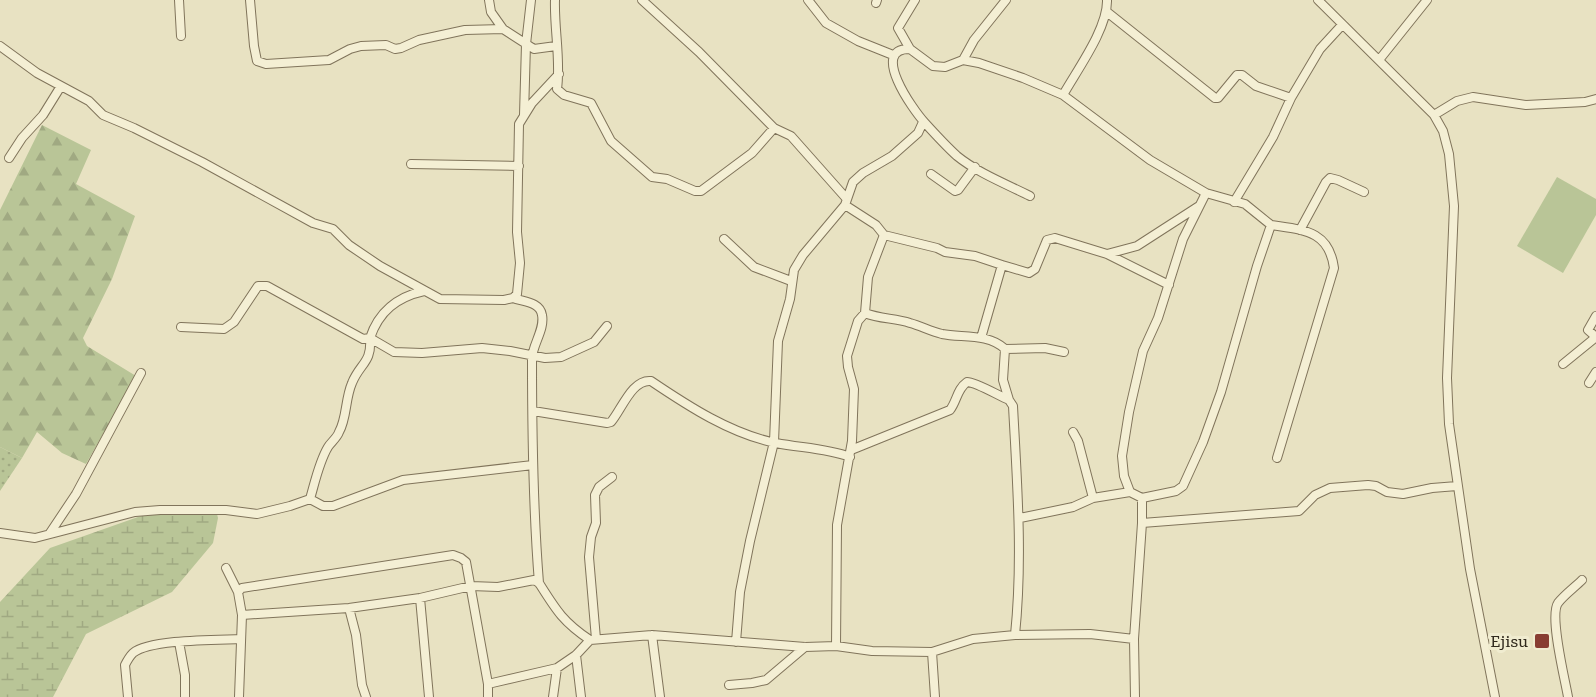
<svg xmlns="http://www.w3.org/2000/svg" width="1596" height="697" viewBox="0 0 1596 697" font-family="'Roboto Serif',serif">
<style>
.grass{fill:url(#grass-dots)}
.forest{fill:url(#forest-firs)}
.wetland{fill:url(#wetland-marsh)}
.pitch{fill:#b9c597}
.lines{fill:none;stroke-linecap:round;stroke-linejoin:round}
.minor-casing{stroke:#80745b;stroke-width:10}
.minor{stroke:#f4efd4;stroke-width:8}
.poi-dot{fill:#883d32;stroke:#f0ecd0;stroke-width:2}
.labels{text-anchor:middle;stroke-width:6;stroke-linejoin:round;paint-order:stroke}
.poi-label{font-size:16px;fill:#312a1e;stroke:#f0ecd0;text-anchor:end}
</style>
<defs>
<pattern id="grass-dots" width="8" height="8" patternUnits="userSpaceOnUse" patternTransform="scale(1.5)"><rect width="8" height="8" fill="#b9c597"/><path d="M2 2h.1M6 6h.1" fill="none" stroke="#a0a982" stroke-width="1.8" stroke-linecap="round"/></pattern>
<pattern id="forest-firs" width="22" height="20" patternUnits="userSpaceOnUse" patternTransform="scale(1.5)"><rect width="22" height="20" fill="#b9c597"/><path d="M5 1l3.5 6h-7zM16 11l3.5 6h-7z" fill="#a0a982"/></pattern>
<pattern id="wetland-marsh" width="20" height="14" patternUnits="userSpaceOnUse" patternTransform="scale(1.5)"><rect width="20" height="14" fill="#b9c597"/><path d="M1 5h8M5 5V1M11 12h8M15 12V8" fill="none" stroke="#a0a982"/></pattern>
</defs>
<rect width="100%" height="100%" fill="#e8e2c2"/>
<!-- grass -->
<path class="grass" d="M0,447L22,458L0,491Z"/>
<!-- forest -->
<path class="forest" d="M42,125L91,150L76,184L135,216L112,279L83,338L87,346L136,376L86,464L62,453L37,432L22,458L0,447V210Z"/>
<!-- wetland -->
<path class="wetland" d="M216,510L218,518L213,543L172,592L86,634L53,697H0V602L50,548L155,511Z"/>
<!-- pitch -->
<path class="pitch" d="M1557,177L1596,199V215L1563,273L1517,246Z"/>
<g class="lines">
<!-- minor casing -->
<g class="minor-casing">
<path id="minor" d="M179,0L181,36
M250,0L254,46L257,61L266,64L329,60L350,49L361,46L386,45L395,49L401,48L419,40L465,30L503,29L534,49L556,46
M489,0L491,12L503,29
M555,0C554,29 561,60 557,89L564,95L591,103L611,141L652,177L667,179L695,191H701L752,153L774,128
M642,0L699,52L774,128L791,136L846,198
M808,0L826,23L858,41L893,55
M915,0L898,28L910,49L933,66L945,67L963,60L979,63L1023,78L1063,95L1150,160L1206,193L1245,204L1271,225L1257,266L1221,392L1203,442L1183,486L1176,491L1142,498L1130,492L1124,476L1122,456L1129,412L1143,351L1158,318L1183,239L1206,193
M1318,0L1434,115L1443,131L1449,154L1454,206L1447,378L1449,424L1470,569L1495,697
M876,3L877,0
M1107,12L1215,98H1218L1237,75H1242L1256,86L1291,98
M0,46L37,73L89,101L103,115L134,128L202,162L313,223L333,229L349,245L380,266L440,299L504,300L513,298L517,294L520,263L517,232L519,124L532,103L559,74
M910,49C869,48 913,110 925,123C935,134 946,146 957,156C978,173 1006,184 1030,196
M963,60L974,40L1006,0
M1379,60L1427,0
M1063,95C1077,70 1108,28 1107,0
M524,115L526,44L531,0
M1434,115L1457,101L1473,97L1526,105L1585,102L1596,99
M9,158L22,138L43,115L61,86
M411,164L519,166
M931,174L955,191L958,190L975,167
M1234,202L1273,137L1291,98L1320,49L1342,25
M845,205L876,225L884,235L868,277L865,313
M1271,225C1303,230 1329,230 1334,268L1277,458
M1300,230L1326,182L1330,178L1338,180L1364,192
M884,235L937,248L945,252L975,256L1002,265
M724,239L754,267L791,281
M1107,254L1137,246L1199,206
M513,298C524,302 540,302 542,315C545,330 532,345 532,359C532,434 533,509 539,583
M181,327L224,329L234,322L258,286H267L363,339L370,338C379,311 397,297 424,291
M981,338L1002,265L1029,273L1035,269L1047,240L1055,238L1107,254L1169,285
M1005,349L1045,348L1064,352
M1563,364L1596,337L1588,330L1596,316
M1589,383L1596,372
M533,411L607,423L611,422C622,409 632,379 651,381C688,406 731,434 776,443C801,448 826,448 850,457
M1073,432L1078,441L1093,498
M851,450L950,410C957,401 957,389 967,382C976,382 999,396 1009,400
M310,499L323,506H333L403,480L533,465
M1020,518L1073,507L1093,498L1130,492
M1142,523L1299,511L1315,495L1330,488L1368,485L1376,486L1387,492L1403,494L1432,488L1457,486
M0,533L35,538L135,512L160,510H226L257,514L290,506L310,499C315,482 319,462 328,447C331,442 337,438 339,432C347,418 345,399 352,383C360,363 372,363 370,338L394,352L422,353L482,348L510,351L545,358L561,357L594,342L607,326
M50,533L76,494L141,373
M226,568L238,592
M420,598L429,697
M349,608L356,635L362,685L366,697
M652,635L660,697
M596,639L589,557L591,537L596,523L595,495L599,487L612,477
M179,642L185,675V697
M736,642L740,592L750,541L774,442L778,341L790,299L794,270L803,255L845,205L853,182L863,173L892,156L918,133L923,122
M836,646L837,525L852,441L854,389L848,367L847,356L858,321L865,313C880,319 895,318 910,323C921,326 930,331 942,334C962,338 988,333 1005,349L1003,380L1009,400L1013,406C1017,482 1023,558 1015,635
M932,652L935,697
M576,655L581,697
M488,684L466,562L461,558L453,555L242,588L238,592L242,615L349,608L420,598L471,586L498,587L534,580L539,583C556,610 563,622 590,640
M729,685L752,683L766,680L805,647
M128,697L125,665C127,661 130,656 133,653C150,639 218,640 241,639
M239,697L242,615
M488,697V684L557,668L576,655L590,640L652,635L805,647L836,646L872,651L932,652L973,639L1015,635L1090,634L1134,639
M553,697L557,668
M1135,697L1134,639L1142,523V498
M1568,697C1565,679 1549,616 1558,603C1564,595 1575,587 1582,580"/>
</g>
<!-- minor -->
<use href="#minor" class="minor"/>
</g>
<!-- markers -->
<rect class="poi-dot" x="1534" y="633" width="16" height="16" rx="3"/>
<g class="labels">
<!-- poi labels -->
<g class="poi-label">
<text x="1528" y="647">Ejisu</text>
</g>
</g>
</svg>
